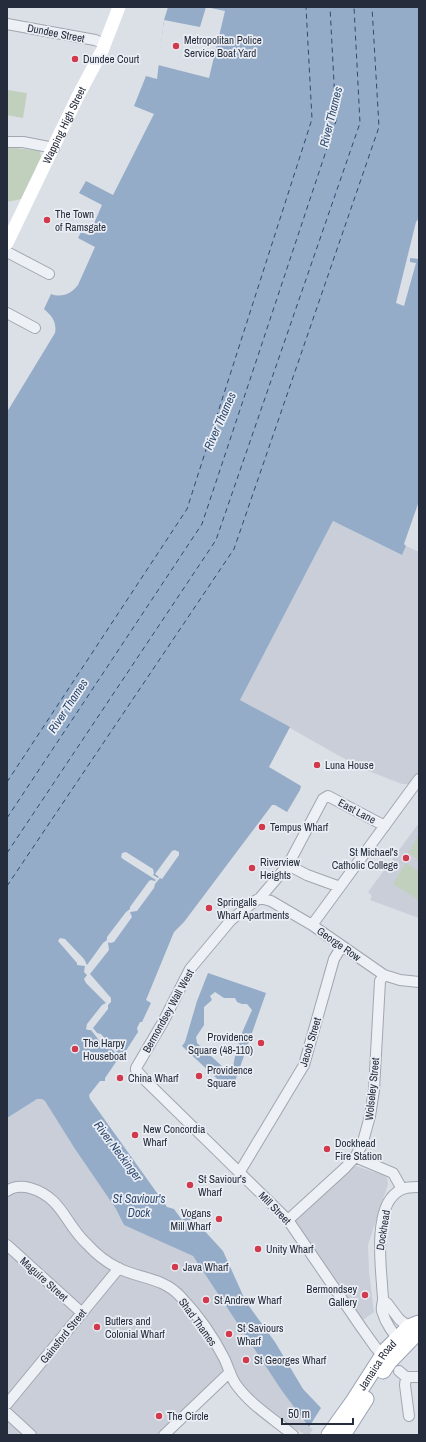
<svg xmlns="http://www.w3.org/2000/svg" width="426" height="1442" viewBox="0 0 426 1442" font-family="'Archivo Narrow',sans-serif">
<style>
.built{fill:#c9ced8}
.green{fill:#c0d0bc}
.water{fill:#94acc8;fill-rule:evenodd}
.pier{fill:#dbdfe6}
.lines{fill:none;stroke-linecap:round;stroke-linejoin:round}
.ferry{stroke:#2e4a71;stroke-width:1;stroke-dasharray:5 4;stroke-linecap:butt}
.street-casing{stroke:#a1a6b0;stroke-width:12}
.primary-casing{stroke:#9aa3b2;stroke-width:17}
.street{stroke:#edf0f4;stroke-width:10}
.secondary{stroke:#fff;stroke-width:13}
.primary{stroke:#fff;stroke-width:15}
.poi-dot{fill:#d1394c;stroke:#eaeef4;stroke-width:1.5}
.labels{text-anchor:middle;stroke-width:3.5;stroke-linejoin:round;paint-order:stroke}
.street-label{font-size:11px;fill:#252c3c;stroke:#eaeef4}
.poi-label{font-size:11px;fill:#252c3c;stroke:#eaeef4;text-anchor:start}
.water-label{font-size:12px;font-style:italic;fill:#2e4a71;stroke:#eaeef4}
</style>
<rect width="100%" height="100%" fill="#dbdfe6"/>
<!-- built -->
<path class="built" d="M333,521L402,555L406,546L419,552V774L413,784H402L361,768L240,700Z
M419,823V918L370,900L372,896L368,892Z
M40,1098L43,1099L47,1103L75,1149L116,1209L124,1224L193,1256L282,1391L309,1427L313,1429L309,1435H306L283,1421L248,1395L240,1382L232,1363L209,1387L159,1435H7V1118L35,1100Z
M356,1166L383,1175L387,1178L388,1184L368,1245L369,1272L374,1312L360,1322L293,1222L351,1167Z"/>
<!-- green -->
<path class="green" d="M7,90L27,93L23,118L7,115Z
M7,147L40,151L41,157L21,199L7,202Z
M419,835V860L408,853Z
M406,863L419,872V900L393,884Z"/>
<!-- water -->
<path class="water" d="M168,7H419V501L404,544L406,546L402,555L333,521L240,700L290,727L269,767L301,786L300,790L287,812L275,805H272L184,922L174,932L146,1000L151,1003L142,1022H140L137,1028L138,1032L120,1060L116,1062L105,1078V1081H100L89,1095L90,1099L167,1207L174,1209L182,1220L190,1215L223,1251L246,1302L275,1342L303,1389L321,1408L309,1427L282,1391L193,1256L124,1225L116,1209L75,1149L45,1101L42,1099H37L7,1118V412L55,333C57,322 52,316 44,309L51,294C62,298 71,294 78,285L95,247L78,238L81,232L89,235L102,205L79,193L86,181L113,195L154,114L134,106L146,76L157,79L164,20Z
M208,973L266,993L233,1087L228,1089L182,1046L185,1042L197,1001ZM215,992L224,998H235L237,1002L242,1004H247L252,1010L241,1035L243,1040L237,1045L233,1067L226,1070L197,1043L196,1037L204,1025V1007L212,1000L210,996Z"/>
<!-- pier -->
<path class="pier" d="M206,7L225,11L209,78L158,65L164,20L200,27Z
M419,218V259L410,258V262L416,263L404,306L396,303L416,222Z
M175,850L179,852V855L162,879L160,878L155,884L154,888L137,911L130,912L132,917L114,942L110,943L108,942L109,950L90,974L111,998V1002L108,1005V1009L93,1028L97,1033L101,1034L122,1058L121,1059L111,1048L109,1049H106L91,1030H88L86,1029L87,1024L102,1005L106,1003L86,983L84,979L87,975L84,972L85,966L77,965V963L58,941L60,938L65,939L84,959L87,965L103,943L107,940V937L126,912L130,909V907L149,881L151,880L155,881L156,880L123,859L121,857L122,853L126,852L153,869L154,873L153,875L158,878L159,877L155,874L172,851Z"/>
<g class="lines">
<!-- ferry -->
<path class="ferry" d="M7,782L187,509L312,119L306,7
M7,818L202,524L336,121L330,7
M7,853L216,540L360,123L354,7
M7,886L234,549L379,127L372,7"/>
<!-- street casing -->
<g class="street-casing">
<path id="street" d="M7,24L95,40L105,44
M7,142H23L54,148
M7,252L49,274
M7,313L35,328
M385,826L328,796L323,799L288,865L260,898L255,901L231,920L190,969L163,1022L136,1068V1070L147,1082L288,1220L361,1327L376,1348L386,1359
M288,865L307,875L340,887
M260,898L271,901L312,925L384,975L400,980L419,982
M312,925L419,779
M355,1157L393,1173L402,1189
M239,1173L304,1065L334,959L342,946
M7,1191C14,1186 22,1186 30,1188C62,1197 65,1224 87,1244C96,1254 106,1262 118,1268C140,1279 162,1277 180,1296C197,1314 213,1336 224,1358C228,1366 230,1375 235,1383C249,1404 274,1419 293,1435
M288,1220L345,1168L355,1157L362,1145L370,1116L374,1090L380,981L384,975
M7,1245L82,1313
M383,1301L387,1303L399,1319L409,1327
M403,1340C393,1337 385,1321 382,1311C381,1307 383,1303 383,1299C383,1294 382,1289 382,1284C380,1260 375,1209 396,1193C402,1187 411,1187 419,1187
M399,1371L406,1377H419
M406,1377L405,1385L409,1416
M7,1404L119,1268
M7,1413L31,1435
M164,1435L230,1372"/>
</g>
<!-- primary casing -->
<g class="primary-casing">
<g id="primary">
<path d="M383,1371L389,1362L416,1334"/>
<path id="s2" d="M329,1435L352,1403L386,1350L409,1327L419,1323"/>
<path d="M343,1435L366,1399"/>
</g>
</g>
<!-- street -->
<use href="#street" class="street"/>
<!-- secondary -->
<path class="secondary" id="s1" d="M7,243L79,94L102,51L119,7"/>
<!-- primary -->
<use href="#primary" class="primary"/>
</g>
<!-- markers -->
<g class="poi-dot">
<circle cx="176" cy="46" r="4"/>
<circle cx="75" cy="59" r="4"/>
<circle cx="47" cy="220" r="4"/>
<circle cx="317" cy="765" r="4"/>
<circle cx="262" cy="827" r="4"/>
<circle cx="406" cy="858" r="4"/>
<circle cx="252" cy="868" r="4"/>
<circle cx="209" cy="908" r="4"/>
<circle cx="261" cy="1043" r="4"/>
<circle cx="75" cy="1049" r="4"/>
<circle cx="199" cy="1076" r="4"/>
<circle cx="120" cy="1078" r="4"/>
<circle cx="135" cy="1135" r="4"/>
<circle cx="327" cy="1149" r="4"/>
<circle cx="190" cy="1185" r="4"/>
<circle cx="219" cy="1219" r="4"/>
<circle cx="258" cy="1249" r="4"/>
<circle cx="175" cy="1267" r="4"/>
<circle cx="365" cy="1295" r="4"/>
<circle cx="206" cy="1300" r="4"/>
<circle cx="97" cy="1327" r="4"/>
<circle cx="229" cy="1334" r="4"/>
<circle cx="246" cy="1360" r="4"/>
<circle cx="159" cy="1416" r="4"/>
</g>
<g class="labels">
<!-- street labels -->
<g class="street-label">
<text transform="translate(56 33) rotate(11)" y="4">Dundee Street</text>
<text dy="4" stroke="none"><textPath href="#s1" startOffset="131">Wapping High Street</textPath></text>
<text transform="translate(357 811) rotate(28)" y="4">East Lane</text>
<text transform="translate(339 944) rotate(35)" y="4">George Row</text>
<text transform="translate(168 1011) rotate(-61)" y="4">Bermondsey Wall West</text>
<text transform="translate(310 1042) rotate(-73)" y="4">Jacob Street</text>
<text transform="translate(372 1089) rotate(-84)" y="4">Wolseley Street</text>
<text transform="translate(275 1208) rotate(46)" y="4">Mill Street</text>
<text transform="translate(383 1230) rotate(-81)" y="4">Dockhead</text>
<text transform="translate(44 1279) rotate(42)" y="4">Maguire Street</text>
<text transform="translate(198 1322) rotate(54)" y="4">Shad Thames</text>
<text transform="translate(63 1336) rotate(-51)" y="4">Gainsford Street</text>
<text dy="4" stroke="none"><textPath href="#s2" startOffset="85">Jamaica Road</textPath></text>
</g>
<!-- poi labels -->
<g class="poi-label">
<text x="184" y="44">Metropolitan Police<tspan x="184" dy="13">Service Boat Yard</tspan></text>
<text x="83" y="63">Dundee Court</text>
<text x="55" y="218">The Town<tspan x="55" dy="13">of Ramsgate</tspan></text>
<text x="325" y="769">Luna House</text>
<text x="270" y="831">Tempus Wharf</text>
<text x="398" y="856" text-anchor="end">St Michael's<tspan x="398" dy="13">Catholic College</tspan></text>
<text x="260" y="866">Riverview<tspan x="260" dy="13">Heights</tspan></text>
<text x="217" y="906">Springalls<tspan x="217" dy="13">Wharf Apartments</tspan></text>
<text x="253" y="1041" text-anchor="end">Providence<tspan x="253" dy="13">Square (48-110)</tspan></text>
<text x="83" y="1047">The Harpy<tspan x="83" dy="13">Houseboat</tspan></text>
<text x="207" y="1074">Providence<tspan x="207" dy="13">Square</tspan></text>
<text x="128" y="1082">China Wharf</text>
<text x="143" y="1133">New Concordia<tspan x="143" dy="13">Wharf</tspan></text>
<text x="335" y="1147">Dockhead<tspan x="335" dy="13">Fire Station</tspan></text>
<text x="198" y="1183">St Saviour's<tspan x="198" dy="13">Wharf</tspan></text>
<text x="211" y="1217" text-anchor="end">Vogans<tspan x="211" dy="13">Mill Wharf</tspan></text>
<text x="266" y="1253">Unity Wharf</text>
<text x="183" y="1271">Java Wharf</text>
<text x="357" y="1293" text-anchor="end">Bermondsey<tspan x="357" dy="13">Gallery</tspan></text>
<text x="214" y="1304">St Andrew Wharf</text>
<text x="105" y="1325">Butlers and<tspan x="105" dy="13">Colonial Wharf</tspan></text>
<text x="237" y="1332">St Saviours<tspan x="237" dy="13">Wharf</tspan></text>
<text x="254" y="1364">St Georges Wharf</text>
<text x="167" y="1420">The Circle</text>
</g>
<!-- water labels -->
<g class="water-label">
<text transform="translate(331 117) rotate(-76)" y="4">River Thames</text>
<text transform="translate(220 421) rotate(-66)" y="4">River Thames</text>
<text transform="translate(68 706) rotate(-57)" y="4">River Thames</text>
<text transform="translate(118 1151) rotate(53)" y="4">River Neckinger</text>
<text x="139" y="1203">St Saviour's<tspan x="139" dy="14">Dock</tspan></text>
</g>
</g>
<!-- border -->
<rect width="426" height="1442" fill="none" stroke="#252c3c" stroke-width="16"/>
<!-- scale -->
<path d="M282 1418v6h71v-6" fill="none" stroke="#252c3c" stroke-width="2"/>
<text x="288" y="1418" font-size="12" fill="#252c3c" stroke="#eaeef4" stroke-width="3" paint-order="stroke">50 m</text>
</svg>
